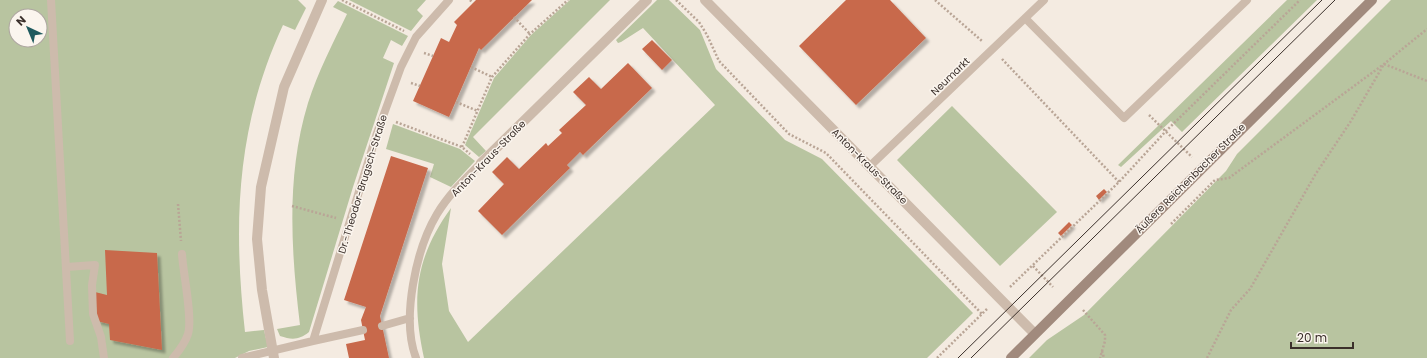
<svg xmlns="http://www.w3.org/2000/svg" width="1427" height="358" viewBox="0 0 1427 358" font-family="Poppins,sans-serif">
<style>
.green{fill:#b8c4a0;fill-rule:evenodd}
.building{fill:#c8694b;filter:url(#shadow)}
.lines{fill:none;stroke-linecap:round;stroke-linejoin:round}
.path{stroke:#b9a596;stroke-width:2.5;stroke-dasharray:2 2;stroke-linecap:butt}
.lane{stroke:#cdbbac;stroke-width:8}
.street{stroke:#cdbbac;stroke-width:10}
.secondary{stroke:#a18a7d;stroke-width:10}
.tram{stroke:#3b302b;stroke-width:1}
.labels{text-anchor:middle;stroke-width:3;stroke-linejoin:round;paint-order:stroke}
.street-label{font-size:10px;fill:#3b302b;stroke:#fbf5ee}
</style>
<defs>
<filter id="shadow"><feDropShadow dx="3.5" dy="3.5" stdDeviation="1" flood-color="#0004"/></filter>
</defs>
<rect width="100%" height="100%" fill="#f4ebe1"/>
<!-- green -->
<path class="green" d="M0,0H298L306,8L295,30L283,25C236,126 233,224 245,332L264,330L268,347L249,351L235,358H0ZM16,16H40V40H16Z
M349,0H426L417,10L423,16L411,31Z
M570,0H610L473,137L486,151L479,157L465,145L494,78L531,35Z
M657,0H669L700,30L716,69L785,140L822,159L973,313L927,358H424C411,298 415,258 451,208L442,264L449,311L468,342L715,105L643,28L621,42L618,43L616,40Z
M1287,0H1317L1182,132L1171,121L1121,167L1118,165Z
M1391,0H1427V358H1029L1047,340L1084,315L1226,171L1237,154Z
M338,1L408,36L402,46L391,40L383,58L394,63L353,187L309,332C299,340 292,340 280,336L277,329L300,325C291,251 286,175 308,103C318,72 333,43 347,14L333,7Z
M952,106L1057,212L1000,266L897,160Z
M393,124L460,149L475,161L451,187L430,177L434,164L386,149Z"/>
<!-- building -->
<path class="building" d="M476,0H532L481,50L479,48L449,117L413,101L441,38L449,42L457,25L454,22Z
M846,0H890L926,38L856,105L799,46Z
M652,40L672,60L662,70L642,49Z
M628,63L652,88L583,155L580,152L567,165L570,168L502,235L478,211L504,184L492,172L507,157L519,169L546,143L548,146L562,133L559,130L586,105L573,92L589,77L601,89Z
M391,156L428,168L380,316L389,358H349L346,344L365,340L361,320L366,307L344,300Z
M1104,189L1107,192L1099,200L1096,196Z
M1069,222L1072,225L1061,236L1058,233Z
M105,250L157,253L162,350L110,340L109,324L97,321L95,292L107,295Z"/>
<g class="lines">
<!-- path -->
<path class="path" d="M342,0L404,31
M470,0L473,3
M676,0L699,22L707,35L719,61L789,134L826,153L982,314
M935,0L982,41
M514,17L530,34
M424,53L433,56
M1002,59L1119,182
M471,67L492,77
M411,83L420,86
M456,102L478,111
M1149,115L1192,157
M396,122L462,147L470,154
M462,147L492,77L530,34L568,0
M178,204L181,241
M292,206L336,218
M1171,224L1215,180L1229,178L1384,64L1427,29
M1033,266L1053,287
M1010,287L1119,182L1166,131L1300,0
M1083,310L1105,335V341L1100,358
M1102,351L1104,358
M937,358L988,308
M1207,358L1231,310L1250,289L1315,175L1351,121L1384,64L1427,81"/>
<!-- lane -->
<path class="lane" d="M51,0L70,341
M1025,18L1124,118L1247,0
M870,166L1044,0
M66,267L95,265L92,285L93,314L101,337L104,358
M382,326L410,318
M313,341L363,330
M173,358C179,351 185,343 188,334C193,318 183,273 182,254
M242,358L313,341L377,133L401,67L416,37L449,0
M416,358C401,319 416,249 437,214C449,194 465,179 481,163"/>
<!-- street -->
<path class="street" d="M705,0L1034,333
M481,163L647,0
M274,358L262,290L257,239L261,187L284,87L322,0"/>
<!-- secondary -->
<path class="secondary" d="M1011,358L1372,0"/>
<!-- tram -->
<path class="tram" d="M958,358L1322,0
M971,358L1335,0"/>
</g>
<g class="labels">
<!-- street labels -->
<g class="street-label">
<text transform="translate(950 76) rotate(-44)" y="4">Neumarkt</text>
<text transform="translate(488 158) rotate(-46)" y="4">Anton-Kraus-Straße</text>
<text transform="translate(870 166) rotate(45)" y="4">Anton-Kraus-Straße</text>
<text transform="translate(1190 178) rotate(-45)" y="4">Äußere Reichenbacher Straße</text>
<text transform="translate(362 184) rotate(-73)" y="4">Dr.-Theodor-Brugsch-Straße</text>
</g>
</g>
<!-- north arrow -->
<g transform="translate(28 28) rotate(316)"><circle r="19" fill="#fbf5ee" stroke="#aea6a0"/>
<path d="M0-3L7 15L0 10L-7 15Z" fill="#1f5a5e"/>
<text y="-6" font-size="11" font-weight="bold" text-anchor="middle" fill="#3b302b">N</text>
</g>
<!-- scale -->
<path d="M1291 342v6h62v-6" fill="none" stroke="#3b302b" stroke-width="2"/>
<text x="1297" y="342" font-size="12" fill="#3b302b" stroke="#fbf5ee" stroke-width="3" paint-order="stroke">20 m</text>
</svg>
